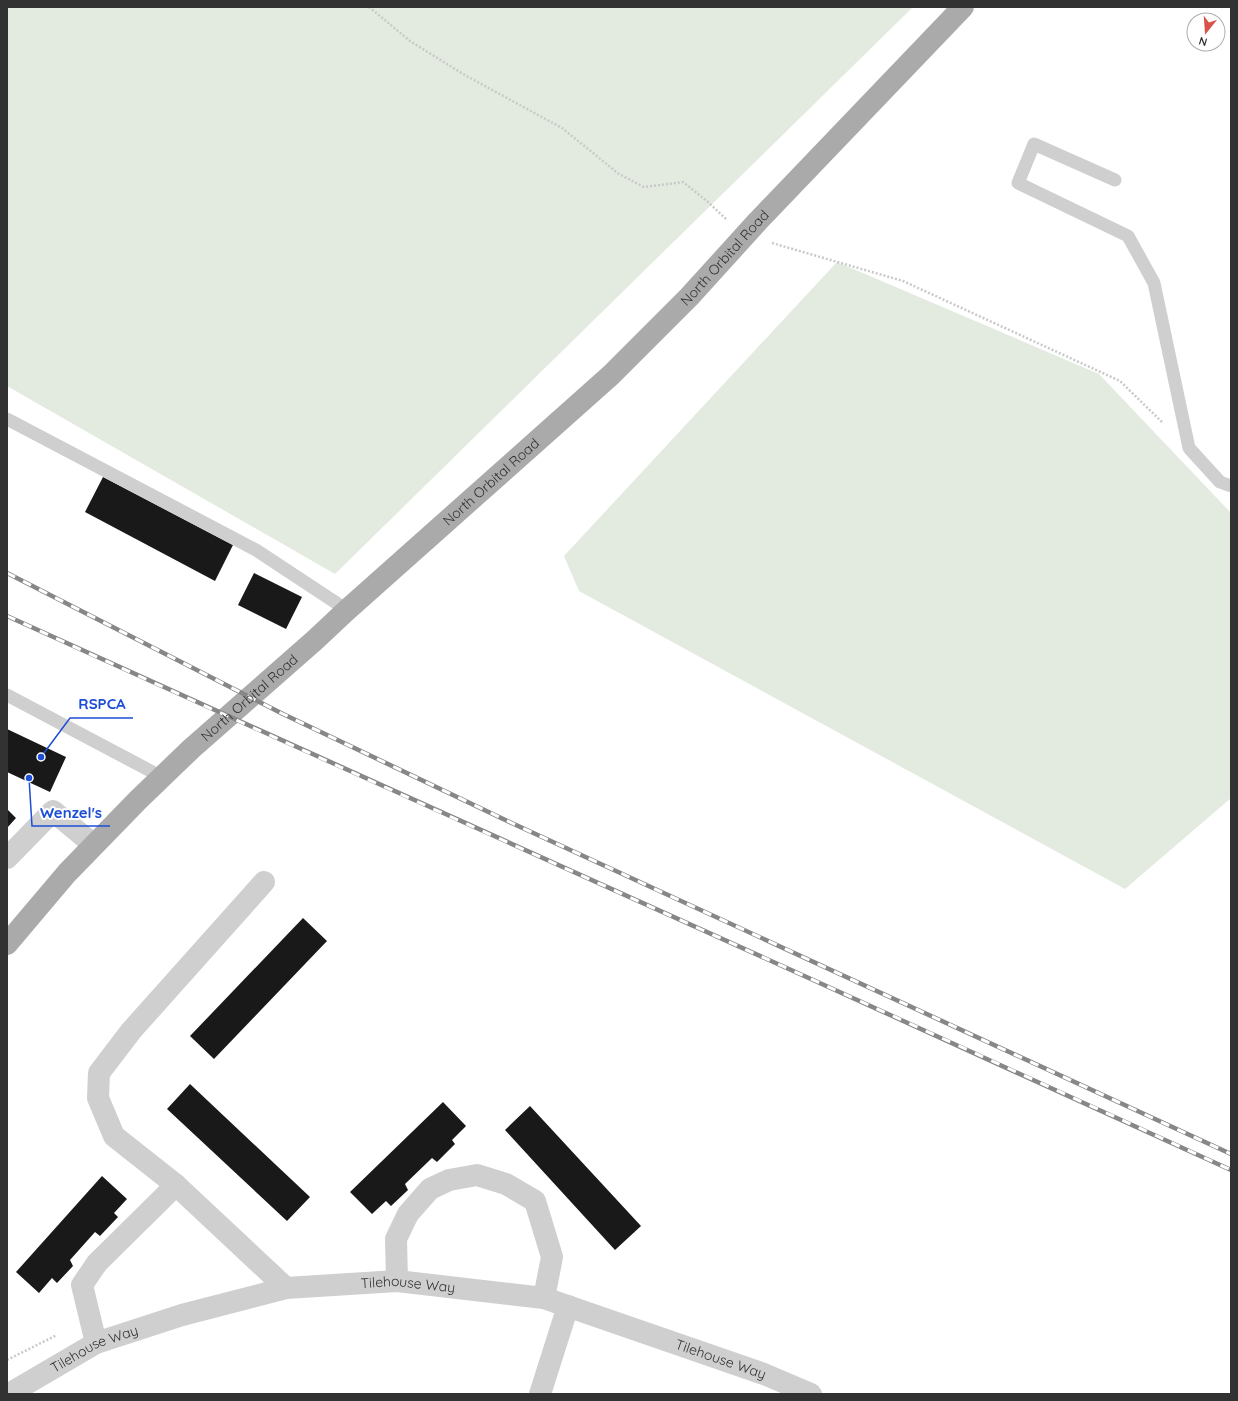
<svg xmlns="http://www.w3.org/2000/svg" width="1238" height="1401" viewBox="0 0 1238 1401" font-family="Quicksand,sans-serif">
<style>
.green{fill:#e3eadf}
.building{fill:#191919}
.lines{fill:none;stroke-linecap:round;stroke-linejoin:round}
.path{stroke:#c9c9c9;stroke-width:2.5;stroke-dasharray:2 2;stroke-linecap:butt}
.lane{stroke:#cfcfcf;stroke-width:13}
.street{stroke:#cfcfcf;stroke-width:22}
.primary{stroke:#aaa;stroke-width:22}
.rail-casing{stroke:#878787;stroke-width:4.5}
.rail{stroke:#fff;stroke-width:3;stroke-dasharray:9;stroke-linecap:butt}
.labels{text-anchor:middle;stroke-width:4;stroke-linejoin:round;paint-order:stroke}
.street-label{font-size:14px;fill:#323232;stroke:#fff}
.leader{fill:none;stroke:#1d4ed8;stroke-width:1.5}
.callout-dot{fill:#1d4ed8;stroke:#fff;stroke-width:1.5}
.callout-label{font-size:15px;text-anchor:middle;font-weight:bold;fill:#1d4ed8;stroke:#fff;stroke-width:4;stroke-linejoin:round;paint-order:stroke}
</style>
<rect width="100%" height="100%" fill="#fff"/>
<!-- green -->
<path class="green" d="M7,7H913L335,574L7,386Z
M837,262L1099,374L1231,513V798L1125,889L579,591L564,556Z"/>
<!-- building -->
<path class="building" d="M103,477L233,545L215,581L85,512Z
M254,573L302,597L286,629L238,605Z
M7,729L66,757L50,792L7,772Z
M7,809L16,818L7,828Z
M303,918L327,941L214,1059L190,1036Z
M190,1084L310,1197L287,1221L167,1109Z
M443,1102L466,1126L452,1140L455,1144L437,1162L432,1158L405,1184L408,1190L391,1206L386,1201L372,1214L350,1192Z
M530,1106L641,1226L615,1250L505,1130Z
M102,1176L127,1199L114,1213L118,1217L100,1236L95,1232L70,1260L73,1266L57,1283L52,1278L39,1293L16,1272Z"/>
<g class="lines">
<!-- path -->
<path class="path" d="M369,7L410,41L463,74L562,128L619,174L644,187L683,182L707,201L726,219
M772,243L903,281L1120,381L1163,423
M7,1360L57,1335"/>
<!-- lane -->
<path class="lane" d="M1115,180L1034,144L1018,183L1128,236L1154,283L1189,448L1220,482L1231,486
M7,419L256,550L347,610
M7,695L162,777"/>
<!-- street -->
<g class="street">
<path d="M7,858L53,811L94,845"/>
<path d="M176,1185L114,1136L98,1098L99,1073L131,1031L264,882"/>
<path d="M397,1281L396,1239L408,1214L430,1189L449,1180L477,1175L506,1184L535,1201L552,1257L544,1298"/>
<path d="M96,1343L82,1285L97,1263L176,1185L286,1288"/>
<path id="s1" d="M9,1394L96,1343L182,1315L286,1288L397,1281L544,1298L764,1374L811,1394"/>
<path d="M540,1394L568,1306"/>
</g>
<!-- primary -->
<path class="primary" id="s2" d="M7,944L67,873L138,800L191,749L315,640L347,610L611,375L689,297L758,221L963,7"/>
<!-- rail casing -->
<g class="rail-casing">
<path id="rail" d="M7,573L283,714L516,825L1231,1154
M7,616C415,802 824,983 1231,1170"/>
</g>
<!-- rail -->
<use href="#rail" class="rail"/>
</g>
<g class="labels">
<!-- street labels -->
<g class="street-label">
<text dy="5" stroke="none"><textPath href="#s2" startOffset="994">North Orbital Road</textPath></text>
<text dy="5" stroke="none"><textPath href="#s2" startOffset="670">North Orbital Road</textPath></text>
<text dy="5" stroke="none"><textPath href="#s2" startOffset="346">North Orbital Road</textPath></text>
<text dy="5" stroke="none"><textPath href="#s1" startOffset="421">Tilehouse Way</textPath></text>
<text dy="5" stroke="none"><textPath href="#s1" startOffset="97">Tilehouse Way</textPath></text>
<text dy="5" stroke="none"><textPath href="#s1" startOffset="745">Tilehouse Way</textPath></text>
</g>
</g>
<!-- callouts -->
<path class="leader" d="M41 757L70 718H133M29 778L32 826H110"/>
<g class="callout-dot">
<circle cx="41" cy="757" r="4"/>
<circle cx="29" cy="778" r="4"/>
</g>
<g class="callout-label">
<text x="102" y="709">RSPCA</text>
<text x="71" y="818">Wenzel's</text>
</g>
<!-- border -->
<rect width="1238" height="1401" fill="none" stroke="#323232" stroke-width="16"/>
<!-- north arrow -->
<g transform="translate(1206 32) rotate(197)"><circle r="19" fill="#ffffff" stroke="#adadad"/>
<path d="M0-3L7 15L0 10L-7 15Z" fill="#d75347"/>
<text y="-6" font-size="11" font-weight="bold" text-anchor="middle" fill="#323232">N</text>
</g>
</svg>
